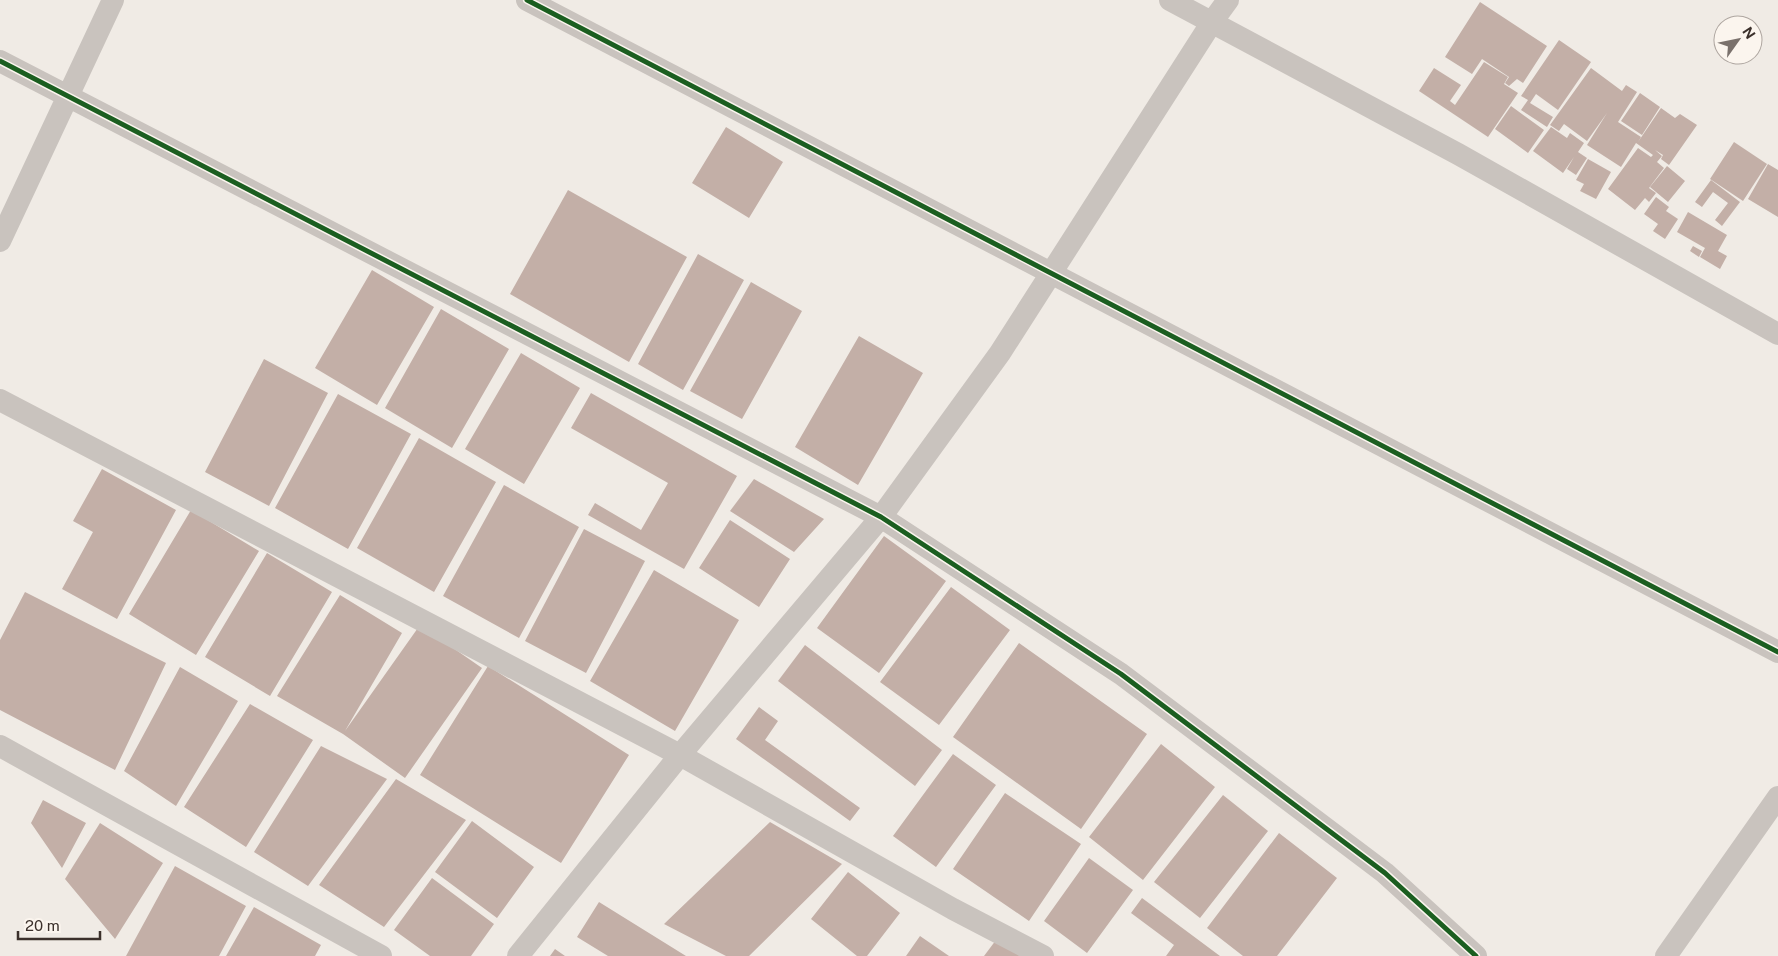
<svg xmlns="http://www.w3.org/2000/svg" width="1778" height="956" viewBox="0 0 1778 956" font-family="'Public Sans',sans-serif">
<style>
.building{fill:#c3afa7}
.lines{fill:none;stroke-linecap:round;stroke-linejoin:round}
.minor{stroke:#c9c3be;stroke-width:22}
.cycleway-casing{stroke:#fbf5ee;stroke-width:8}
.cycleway{stroke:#1b5e20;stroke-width:5}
</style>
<rect width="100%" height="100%" fill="#f0ebe5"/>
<!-- building -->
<path class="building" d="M1480,2L1547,46L1523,83L1517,79L1509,86L1505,83L1509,77L1482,59L1472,74L1445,57Z
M1559,40L1591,62L1558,110L1536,94L1530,103L1553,117L1547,127L1521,110L1528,100L1521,96Z
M1484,62L1508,77L1504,84L1518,93L1488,137L1419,91L1434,68L1461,85L1450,101L1455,105Z
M1591,68L1622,91L1626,85L1637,92L1618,122L1641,137L1638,142L1661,108L1675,118L1680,114L1697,125L1669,165L1661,159L1663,155L1655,150L1662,156L1657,162L1664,168L1649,188L1656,193L1649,202L1645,198L1635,210L1608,189L1638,148L1651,157L1653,155L1636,143L1621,167L1587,145L1607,113L1587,141L1564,124L1559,131L1550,125Z
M1640,93L1660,107L1642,135L1621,121Z
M1511,106L1544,130L1528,153L1495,129Z
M726,127L783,162L749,218L692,183Z
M1551,127L1567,138L1570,133L1584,143L1578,152L1587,158L1576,175L1567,169L1574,157L1563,173L1533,151Z
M1734,142L1767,164L1743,201L1710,179Z
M1588,159L1611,172L1596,199L1580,191L1584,184L1576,180Z
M1768,164L1778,170V217L1748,199Z
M1667,166L1685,181L1668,202L1650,187Z
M1711,180L1740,202L1722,226L1715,220L1728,203L1713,192L1702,207L1695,202Z
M568,190L687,257L629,362L510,294Z
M1656,197L1669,207L1666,211L1678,219L1665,239L1653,231L1658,224L1644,214Z
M1688,212L1727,235L1718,251L1727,256L1720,269L1700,257L1705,248L1677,232Z
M1693,246L1702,251L1699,257L1690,251Z
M698,254L744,280L683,390L638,364Z
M372,270L434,307L377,405L315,368Z
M751,282L802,311L742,419L690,391Z
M441,309L509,349L452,448L385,408Z
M859,336L923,373L858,485L795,447Z
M521,353L580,388L524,484L465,449Z
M264,359L328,393L269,506L205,472Z
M591,393L737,476L684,569L588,515L595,503L641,530L668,483L571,428Z
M338,394L411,434L348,549L275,508Z
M419,438L496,482L434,592L357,548Z
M102,469L176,510L117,619L62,589L93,532L73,521Z
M754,479L824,519L794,552L730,511Z
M504,485L579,527L519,638L443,596Z
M191,510L259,551L196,655L129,614Z
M730,520L790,559L759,607L699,568Z
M584,529L645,561L586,673L525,641Z
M884,536L946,581L879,673L817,628Z
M267,553L332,592L270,696L205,657Z
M654,570L739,620L675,731L590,681Z
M951,587L1010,630L939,725L880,682Z
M25,592L166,663L115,770L0,710V640Z
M340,595L402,633L345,731L420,625L482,668L405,778L343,734L277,696Z
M1019,643L1147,734L1081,829L953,737Z
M805,645L942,750L915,786L778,681Z
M488,666L629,755L561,863L420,775Z
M180,667L238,701L176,806L124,771Z
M250,704L313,740L246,847L184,807Z
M759,707L778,721L765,740L860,808L850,821L736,739Z
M1161,744L1215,787L1143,880L1089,837Z
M321,746L387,779L308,886L254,852Z
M953,754L996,785L936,867L893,836Z
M396,779L466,820L384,927L319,885Z
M1005,793L1081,844L1029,921L953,869Z
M1223,795L1268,831L1200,918L1154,882Z
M43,800L86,823L62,868L31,823Z
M472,821L534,867L497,918L435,872Z
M770,822L842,864L749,956H726L664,924Z
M100,823L163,863L115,939L65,879Z
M1279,833L1337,878L1277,956H1243L1207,928Z
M1089,858L1133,890L1087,953L1044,921Z
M175,866L246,906L219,956H126Z
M848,872L900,913L867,956H857L811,919Z
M432,878L494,924L471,956H430L394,930Z
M1142,898L1220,956H1166L1174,945L1131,913Z
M599,902L686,956H608L577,937Z
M254,907L321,945L315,956H226Z
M920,936L949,956H906Z
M996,940L1020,956H984Z
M555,949L565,956H550Z"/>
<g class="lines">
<!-- minor -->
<path class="minor" d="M527,0L1778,652
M1170,0L1458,154L1778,334
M0,61L881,517L1121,674L1385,873L1476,956
M0,241L113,0
M0,400L680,755L953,909L1043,956
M0,746L381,956
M518,956L680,755L881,517L1000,353L1212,22L1228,0
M1666,956L1778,797"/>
<!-- cycleway casing -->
<g class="cycleway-casing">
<path id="cycleway" d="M527,0L1778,652
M0,61L881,517L1121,674L1385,873L1476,956"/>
</g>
<!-- cycleway -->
<use href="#cycleway" class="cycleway"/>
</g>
<!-- north arrow -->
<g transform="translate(1738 40) rotate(57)"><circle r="24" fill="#fbf5ee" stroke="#aea6a0"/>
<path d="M0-4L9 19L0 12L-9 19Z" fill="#7a716c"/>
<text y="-8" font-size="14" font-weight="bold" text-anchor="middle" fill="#3b302b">N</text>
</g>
<!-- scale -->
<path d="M18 931v8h82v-8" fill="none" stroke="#3b302b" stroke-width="2.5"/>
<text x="25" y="931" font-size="15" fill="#3b302b" stroke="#fbf5ee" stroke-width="4" paint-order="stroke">20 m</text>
</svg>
